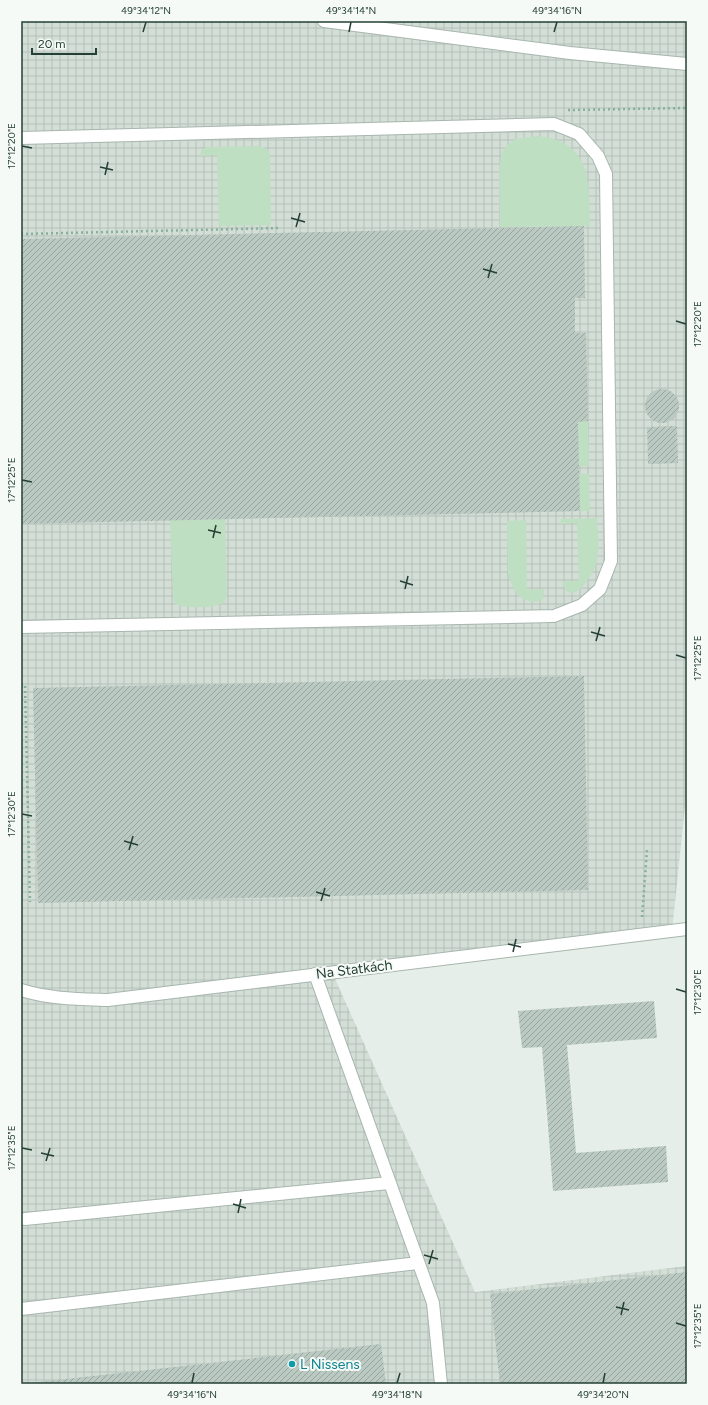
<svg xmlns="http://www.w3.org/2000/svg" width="708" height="1405" viewBox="0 0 708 1405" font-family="Figtree,sans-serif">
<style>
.industrial{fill:url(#industrial-grid)}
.green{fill:#bfdfc2}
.building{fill:url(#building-hatch)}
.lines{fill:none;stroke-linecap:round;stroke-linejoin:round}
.service-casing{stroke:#a7b6ae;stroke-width:14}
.minor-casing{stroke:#a7b6ae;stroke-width:14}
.path{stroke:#86b19c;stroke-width:2.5;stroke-dasharray:2 3;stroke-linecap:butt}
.service{stroke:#fff;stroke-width:12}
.minor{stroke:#fff;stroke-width:12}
.ticks{fill:none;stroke:#244034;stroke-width:1.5}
.culture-dot{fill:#0f9aa8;stroke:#f6faf7;stroke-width:1.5}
.labels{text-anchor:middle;stroke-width:4;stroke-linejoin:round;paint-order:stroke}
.street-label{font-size:14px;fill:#244034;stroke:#f6faf7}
.culture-label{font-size:14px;fill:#0d838f;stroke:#f6faf7;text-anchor:start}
.neatline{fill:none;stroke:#244034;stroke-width:1.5}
.ticks-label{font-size:10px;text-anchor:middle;fill:#244034}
</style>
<defs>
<pattern id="industrial-grid" width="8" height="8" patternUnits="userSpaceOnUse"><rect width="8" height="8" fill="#d3ded7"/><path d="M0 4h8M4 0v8" fill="none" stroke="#b5c0b9"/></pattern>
<pattern id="building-hatch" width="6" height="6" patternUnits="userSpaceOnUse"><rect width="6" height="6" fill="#bac9c1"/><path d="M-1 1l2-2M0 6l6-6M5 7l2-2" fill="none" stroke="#97a59e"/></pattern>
</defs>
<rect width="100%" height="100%" fill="#e5eee8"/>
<!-- industrial -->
<path class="industrial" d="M21,21H687V787L672,931L332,972L475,1292L687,1266V1384H21Z"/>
<!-- green -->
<path class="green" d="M538,136C593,142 589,183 590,226L500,227L499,168L502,152L508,144L516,139Z
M260,146C266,148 269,149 270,156L271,225L219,226L217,155L200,156L202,149L208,147Z
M577,421H588L589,466H578Z
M578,474H589L590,511H579Z
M597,518C598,533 600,551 596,565C593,573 579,598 568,592C564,589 563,585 562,581H579L577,523L561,524V519Z
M225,519L227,596L224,603C212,608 187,609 175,604L173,597L170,520Z
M526,520L527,590L544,589L543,599C535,605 520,600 515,591C512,586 510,580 508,573L507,521Z"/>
<!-- building -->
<path class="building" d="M584,226L585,298H575V333H586L588,421L578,422L580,511L21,524V239Z
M645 406a17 17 0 1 1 34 0a17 17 0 1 1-34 0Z
M677,426L678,463L648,464L647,427Z
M584,676L588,890L38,903L33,688Z
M654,1001L657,1038L567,1045L576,1153L666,1146L668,1182L553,1191L542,1047L522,1048L518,1011Z
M687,1272V1384H500L490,1294Z
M381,1344L386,1384H30V1383Z"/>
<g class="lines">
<!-- service casing -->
<g class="service-casing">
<path id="service" d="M324,21L570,53L687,64
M21,138L554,124L579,134L598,156L606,174L611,561L600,589L582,605L554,616L21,627
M315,974L433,1303L441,1384
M25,1219L389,1183
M21,1309L418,1263"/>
</g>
<!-- minor casing -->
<g class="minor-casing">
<path id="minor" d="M21,990C50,999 78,999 108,1000L687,929"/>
</g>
<!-- path -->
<path class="path" d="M568,110L687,108
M21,234L281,228
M21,685H25L30,902
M642,917L647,850"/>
<!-- service -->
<use href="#service" class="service"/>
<!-- minor -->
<use href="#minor" class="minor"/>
</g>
<!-- ticks -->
<path class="ticks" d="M143,32L146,22M349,32L351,22M554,32L557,22M22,146L32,148M100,167L113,170M105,175L108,162M291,218L305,222M296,227L300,213M483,269L497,273M488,278L492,264M676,321L686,324M22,480L32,482M208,530L221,533M213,538L216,525M400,581L413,585M405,589L408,576M591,632L605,636M596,641L600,627M676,655L686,658M22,814L32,816M124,841L138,845M129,850L133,836M316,892L330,896M321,901L325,888M508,944L521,947M513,952L516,939M676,989L686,992M22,1148L32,1150M41,1153L54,1156M46,1161L50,1148M233,1204L246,1208M238,1213L241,1199M424,1255L438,1259M429,1264L433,1250M616,1307L629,1310M621,1315L624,1302M676,1323L686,1326M192,1383L194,1373M397,1383L400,1373M603,1383L605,1373"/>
<!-- markers -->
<circle class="culture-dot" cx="292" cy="1364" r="4"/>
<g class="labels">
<!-- street labels -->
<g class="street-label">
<text transform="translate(354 969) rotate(-7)" y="5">Na Statkách</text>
</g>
<!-- culture labels -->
<g class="culture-label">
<text x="300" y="1369">L Nissens</text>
</g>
</g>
<!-- border -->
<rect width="708" height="1405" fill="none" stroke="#f6faf7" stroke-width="44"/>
<!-- scale -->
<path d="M32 48v6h64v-6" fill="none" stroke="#244034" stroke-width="2"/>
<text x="38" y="48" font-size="12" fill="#244034" stroke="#f6faf7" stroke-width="3" paint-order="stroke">20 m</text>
<rect x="22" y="22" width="664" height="1361" class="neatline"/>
<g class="ticks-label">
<text x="146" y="14">49°34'12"N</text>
<text x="351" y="14">49°34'14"N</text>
<text x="557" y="14">49°34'16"N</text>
<text transform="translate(11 146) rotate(-90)" y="4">17°12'20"E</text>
<text transform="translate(697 324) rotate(-90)" y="4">17°12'20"E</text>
<text transform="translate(11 480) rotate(-90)" y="4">17°12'25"E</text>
<text transform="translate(697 658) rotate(-90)" y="4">17°12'25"E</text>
<text transform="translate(11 814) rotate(-90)" y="4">17°12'30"E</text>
<text transform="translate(697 992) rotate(-90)" y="4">17°12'30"E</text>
<text transform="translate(11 1148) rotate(-90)" y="4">17°12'35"E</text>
<text transform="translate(697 1326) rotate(-90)" y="4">17°12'35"E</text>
<text x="192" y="1398">49°34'16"N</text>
<text x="397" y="1398">49°34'18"N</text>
<text x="603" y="1398">49°34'20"N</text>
</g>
</svg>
